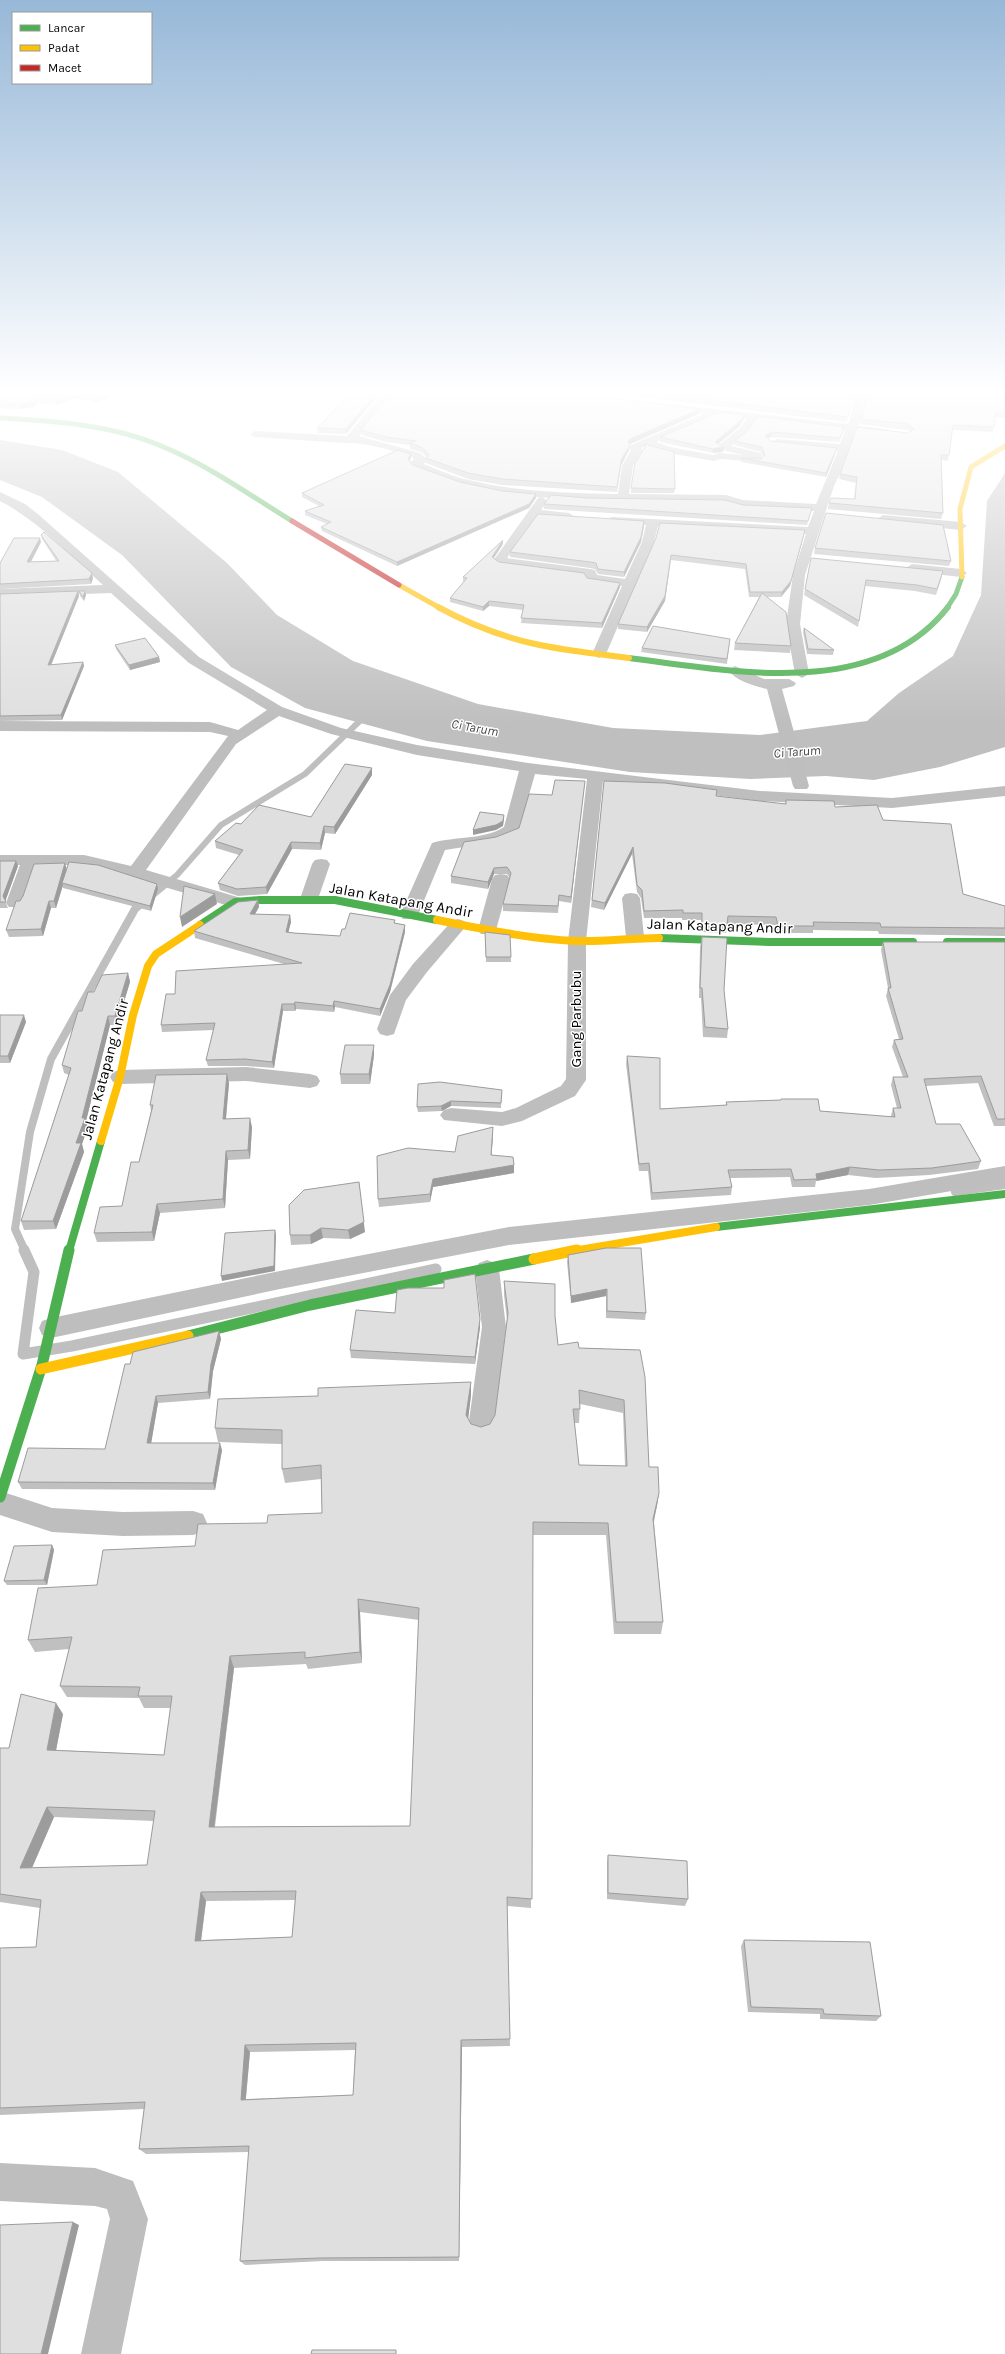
<svg xmlns="http://www.w3.org/2000/svg" width="1005" height="2354" viewBox="0 0 1005 2354" font-family="Karla,sans-serif">
<style>
.water{fill:#bfbfbf}
.lines{fill:none;stroke-linecap:round;stroke-linejoin:round}
.stream-far2{stroke:#bfbfbf;stroke-width:6}
.stream-far1{stroke:#bfbfbf;stroke-width:8}
.stream{stroke:#bfbfbf;stroke-width:11}
.street{fill:#bebebe;fill-rule:evenodd}
.fast-far3{stroke:#4caf50;stroke-width:5}
.fast-far2{stroke:#4caf50;stroke-width:6}
.fast-far1{stroke:#4caf50;stroke-width:8}
.fast{stroke:#4caf50;stroke-width:11}
.slow-far3{stroke:#ffc107;stroke-width:5}
.slow-far2{stroke:#ffc107;stroke-width:6}
.slow-far1{stroke:#ffc107;stroke-width:8}
.slow{stroke:#ffc107;stroke-width:11}
.jam{stroke:#c62828;stroke-width:5}
.wall{fill:#c0c0c0;fill-rule:evenodd}
.shaded-wall{fill:#9c9c9c}
.building{fill:#dfdfdf;stroke:#9c9c9c;fill-rule:evenodd}
.labels{text-anchor:middle;stroke-width:3;stroke-linejoin:round;paint-order:stroke}
.far-water-label{font-size:13px;font-style:italic;fill:#444;stroke:#fff}
.street-label{font-size:15px;fill:#000;stroke:#fff}
</style>
<rect width="100%" height="100%" fill="#fff"/>
<!-- water -->
<path class="water" d="M0,440L62,450L118,472L227,563L277,615L353,661L478,704L613,728L760,735L867,721L899,693L953,656L981,595L987,501L1005,473V747L940,767L874,780L826,776L750,779L630,772L427,741L305,708L231,667L122,555L42,497L0,480Z"/>
<g class="lines">
<!-- stream-far2 -->
<path class="stream-far2" d="M163,886L177,875L221,825L305,774L367,714"/>
<!-- stream-far1 -->
<path class="stream-far1" d="M955,1192L1005,1185
M25,1251L15,1229L30,1132L51,1059L135,909L164,885"/>
<!-- stream -->
<path class="stream" d="M24,1250L34,1272L23,1354L72,1346L436,1269"/>
<!-- street -->
<path class="street" d="M381,395H392L359,436L420,453L428,460L423,464C438,469 453,477 469,480C517,492 569,493 618,494L622,466L631,450L629,447L631,445L703,414L666,409L665,407L670,404L848,424C852,417 854,403 851,395H861C865,404 863,418 858,426L886,429L891,432L886,435L855,432L847,460L834,486L805,575L800,624L809,674L802,678L795,674L786,624L793,575L806,534L658,526L654,542L606,654L599,658L592,654L622,586L587,581L585,576L499,565L493,561L538,498L542,497L548,501L541,510L569,513L575,517L569,521L537,517L507,558L590,569L595,570L597,575L625,579L642,542L646,525L615,524L611,523L609,520L611,517L808,527L814,511L742,508L725,503L587,501L502,494L461,485L414,468L410,463L414,459L412,457C390,450 367,442 343,443L255,437L250,434L255,431L347,436ZM717,416L746,419L740,428L716,447L718,449L743,455L720,453L713,455L670,447L656,442ZM756,420L845,430L840,444L777,439L772,442L777,445L838,451L816,504L743,500L726,495L629,494L633,466L643,450L641,448L645,446L668,453L714,461L721,459L761,462L763,460L761,453L731,446L748,432Z
M0,492L25,504L39,515L199,657L282,707L341,728L417,745L528,763L760,791L892,798L1005,786V796L892,808L760,801L603,781L586,941V1080L575,1096L522,1121L502,1126L444,1120L440,1115L444,1110L451,1108L502,1112L516,1108L561,1086L566,1079L568,941L587,779L535,774L518,833L496,842L445,850L418,915L415,919H403L400,915L432,843C455,836 484,840 504,827L519,771L417,755L331,734L279,716L236,744L146,870L241,898L244,902L241,906H229L100,868L84,865H37L24,903L21,907H9L6,903L20,865H0V855H84L131,866L228,736L210,732L0,731V721L210,722L238,730L267,710L189,663L111,593L0,597V589L103,585C70,556 39,521 0,501Z
M883,515L961,522L967,526L961,530L879,522L877,519Z
M912,564L961,569L967,573L961,577L907,571L906,568Z
M735,666L764,679H789L796,683L794,686L782,689L809,786L807,789H795L793,786L767,689C754,686 736,681 728,670Z
M321,859L327,860L330,864L318,899L315,903H303L300,899L312,864L315,860Z
M501,874L507,875L510,879L496,930L493,934H481L478,930L492,879L495,875Z
M631,893L637,894L640,898L644,937L642,941H628L626,937L622,898L625,894Z
M458,919L464,921L467,925L427,972L406,1000L394,1034L387,1036L380,1034L377,1029L390,995L413,964L452,921Z
M246,1067L310,1074L317,1076L320,1081L317,1086L310,1088L246,1081L120,1084L113,1082L110,1077L113,1072L120,1070Z
M1005,1166V1182L869,1205L509,1245L280,1289L51,1338L42,1335L39,1328L42,1321L51,1318L280,1271L509,1227L869,1189Z
M487,1260L495,1263L499,1269L506,1327L494,1428L490,1436L481,1439L472,1436L468,1428L482,1327L475,1269L479,1263Z
M0,1491L52,1508L123,1512L193,1511L203,1514L207,1523L203,1532L193,1535L123,1536L52,1532L0,1515Z
M0,2163L95,2168L133,2181L148,2219L121,2354H81L110,2219L107,2209L95,2206L0,2201Z"/>
<!-- fast-far3 -->
<path class="fast-far3" d="M0,418C56,421 115,425 166,448C211,467 251,496 292,521
M947,608L956,594L962,577"/>
<!-- fast-far2 -->
<path class="fast-far2" d="M629,658C731,671 875,701 948,607"/>
<!-- fast-far1 -->
<path class="fast-far1" d="M200,925L235,902L260,900H335L437,920
M659,938L770,942H913
M947,942H1005
M716,1227L1005,1194
M69,1251L101,1141"/>
<!-- fast -->
<path class="fast" d="M188,1336L310,1305L534,1259
M0,1497L42,1365L69,1250"/>
<!-- slow-far3 -->
<path class="slow-far3" d="M962,577L960,509L971,467L1005,446
M399,585L440,608"/>
<!-- slow-far2 -->
<path class="slow-far2" d="M438,607C506,644 554,649 629,658"/>
<!-- slow-far1 -->
<path class="slow-far1" d="M437,920C483,929 529,939 576,941C604,942 631,938 659,938
M101,1141L120,1077L133,1015L148,966L156,954L200,925
M573,1251L716,1227"/>
<!-- slow -->
<path class="slow" d="M534,1259L577,1250
M41,1369L188,1336"/>
<!-- jam -->
<path class="jam" d="M292,521L399,585"/>
</g>
<!-- wall -->
<path class="wall" d="M0,395H115L95,403L77,398L56,405L38,403L34,407L20,409L0,408Z
M349,395L346,434L318,433L317,428Z
M625,395H852L847,422Z
M862,395H1005V418L995,417L993,432L952,430L948,461L941,460L943,513L941,519L828,509L829,503L854,499L856,483L839,479L840,474L910,432L907,430L860,424L864,406Z
M699,414L630,444L629,450L621,466L617,492L502,485L468,479L426,463V458L427,457L421,452L410,449V445L386,442L362,435L361,430Z
M745,415L744,419L739,427L718,444L724,447L723,452L713,453L660,442V437Z
M844,427L843,431L839,442L771,437L768,438L771,441L836,452L826,477L741,462V458L761,459L763,457L761,452L734,445L735,441L749,429Z
M644,444L675,489L674,493H631V488L644,448Z
M411,454V458L410,461L413,465L460,482L502,491L536,494V498L529,508L397,566L322,531L321,527L327,524L305,515V511L319,506L302,497V493Z
M587,498L743,505L812,508L811,512L807,525L544,509V504Z
M644,526L641,542L624,577L598,574L595,569L590,568L510,557V552Z
M805,530L804,535L790,586L781,597H767L791,646L790,653L734,650L735,643L759,597H749L745,569L671,560L665,601L647,632L618,629V624L656,538Z
M41,535L93,578L91,584L0,589V563L41,542L31,562H57L42,539Z
M503,544L493,558L499,562L587,578L620,587L602,628L521,623L523,610L489,606L483,611L450,602V598L464,582L463,581V577Z
M815,548L951,561L949,566L814,554Z
M811,558L942,577L936,595L915,591L865,586L858,627L804,595Z
M79,591H85L86,595L84,601L80,596Z
M0,594L79,596L51,665L83,662L84,666L62,720L0,721Z
M804,628L834,650L833,655L807,654L803,632Z
M730,639L727,664L641,652L642,648Z
M115,645L159,657L160,662L130,670L116,649Z
M372,768V775L335,834L325,833L321,850L292,849L267,894L238,896L220,890L218,883L239,855L216,848L215,841L241,824L311,817Z
M604,781L716,796L785,804L786,800L835,807L883,820L963,894L1005,906V936L879,934L878,931L813,930V933H777L775,925L728,924L726,933L701,932V920H682V918H644L641,898L637,892L632,854L604,910L591,907Z
M584,788L571,903L559,901L558,913L503,911V904L510,878L507,874H494L488,889L451,883V876L496,837L519,828L552,795Z
M0,861L18,866L5,901L8,908H0Z
M67,869L157,884L158,889L151,911L63,888V885L56,908H51L43,936L9,937L6,930L20,901Z
M258,900L259,907L255,914L290,915L291,922L288,932L294,933L340,936L345,929L395,920V923L405,925V932L390,992L380,1016L335,1007L334,1012L296,1009L295,1011H283L274,1068L246,1066H208L206,1060L214,1030L162,1032L161,1025L175,994L284,964L195,938L194,931Z
M485,932L510,935L511,962H486Z
M702,937L724,990L728,1029L727,1038L703,1037L701,998H699L700,947Z
M883,942H1005V1126H994L978,1083L926,1086L936,1124L981,1161L978,1169L929,1175L876,1178L848,1175L816,1181L815,1187H792L790,1177L730,1178L732,1187L731,1195L651,1200L648,1171H639L626,1064L627,1056L660,1109L726,1105V1102L781,1100V1099L820,1111L891,1117V1116L893,1108H897L891,1085L893,1077H903L892,1047L894,1040L899,1039L886,996L888,988L881,950Z
M128,973L130,982L117,1025H110L86,1121L88,1127L82,1144L84,1152L56,1229L24,1230L21,1221L69,1075L64,1073L62,1065L82,1011Z
M0,1015L26,1022L10,1063H0Z
M374,1055L370,1084H341L340,1074Z
M229,1083L226,1119L252,1127L250,1159L228,1160L225,1208L160,1213L154,1241L97,1242L94,1233L122,1206L139,1162L151,1111L150,1105Z
M502,1090L501,1108L451,1106L442,1111L418,1112L417,1107Z
M493,1135L491,1155L514,1165V1173L433,1187L430,1202L379,1207L378,1199L455,1152Z
M289,1205L365,1232L350,1239L323,1238L311,1244L291,1245L290,1235Z
M568,1255L646,1313L645,1320L606,1318V1296L571,1303L567,1262Z
M504,1281L555,1316L558,1345L579,1348L640,1350L649,1467L659,1493L654,1522L663,1622L661,1634H614L606,1535H533L531,1908L507,1906L510,2046L462,2047L459,2261H323L245,2265L240,2261L249,2152L146,2154L139,2149L144,2109L0,2115V1948L36,1947L40,1908L0,1902V1748H9L63,1714L56,1750L164,1755L171,1708H144L139,1698L67,1697L60,1686L69,1649L35,1652L28,1640L97,1585L195,1546L267,1523L322,1513L321,1479L285,1483L282,1469V1444L218,1442L215,1428L471,1395L468,1418L471,1424L481,1427L490,1424L495,1415L507,1320L504,1295ZM580,1404L623,1413L625,1466L579,1465L574,1423H579ZM360,1612L419,1620L410,1826L215,1827L234,1668L306,1664L308,1669L362,1663ZM54,1817L154,1821L147,1865L32,1868ZM295,1900L292,1937L201,1940L206,1901ZM355,2050L353,2095L246,2099L250,2052Z
M444,1288L480,1327L475,1364L351,1358L350,1350L395,1313Z
M219,1331L221,1339L213,1371L210,1399L158,1403L151,1443L222,1450L215,1490L22,1489L18,1482L105,1449L130,1364Z
M52,1545L54,1550L47,1585H7L4,1581Z
M608,1855L688,1899L685,1906L607,1899V1862Z
M744,1940L881,2016L876,2021L820,2019V2014L748,2012L741,1946Z"/>
<!-- shaded-wall -->
<path class="shaded-wall" d="M68,395H76L77,398L56,405L55,400Z
M100,395H115L95,403L94,398Z
M374,395H379L346,434V429Z
M37,398L38,403L34,407L20,409L19,404Z
M700,409L699,414L630,444L628,447V442L630,439Z
M745,415L744,419L739,427L714,447L715,442Z
M844,427L843,431L839,442L840,438Z
M772,432L771,437L765,440V436Z
M630,445L629,450L621,466L617,492L621,460Z
M724,447L723,452L713,453V449Z
M837,448L836,452L826,477V473Z
M411,454V458L408,463V459Z
M536,494V498L529,508L397,566V562Z
M644,521V526L641,542L624,577V572Z
M805,530L804,535L790,586L781,597L782,592Z
M40,538L41,542L28,567L27,562Z
M503,540V544L492,561V557Z
M671,555L665,601L647,632V627Z
M92,573L93,578L91,584L89,579Z
M620,583V587L602,628V623Z
M78,591L79,596L49,670L48,665Z
M85,591L86,595L84,601L83,597Z
M489,601V606L483,611V607Z
M159,657L160,662L130,670L129,665Z
M83,662L84,666L62,720L61,715Z
M372,768V775L335,834L334,827Z
M585,781L584,788L571,903V897Z
M504,815V820L503,826L496,830L473,835V830Z
M324,826L325,833L321,850L320,843Z
M291,842L292,849L267,894L266,887Z
M633,847L632,854L604,910L605,903Z
M16,861L18,866L5,902L3,896Z
M65,863L67,870L62,883L63,885L56,908L54,901Z
M494,868V874L488,889V882Z
M157,884L158,889L151,911L150,906Z
M215,894L217,904L182,927L180,917Z
M258,900L259,907L251,921L250,914Z
M49,901L51,908L43,936L41,929Z
M290,915L291,922L287,938L286,932Z
M405,925V932L390,992L380,1016V1009Z
M128,973L130,982L117,1025L115,1016Z
M334,1001L335,1007L334,1012L333,1006Z
M295,1002L296,1009L295,1011L294,1004Z
M282,1004L283,1011L274,1068L272,1062Z
M24,1015L26,1022L10,1063L8,1056Z
M108,1016L110,1025L86,1121L88,1127L82,1144L84,1152L56,1229L53,1221L76,1143L82,1118Z
M374,1045V1055L370,1084L369,1074Z
M227,1074L229,1083L225,1128L223,1119Z
M451,1101V1106L442,1111L441,1106Z
M250,1118L252,1127L250,1159L248,1150Z
M493,1127V1135L491,1164V1155Z
M226,1151L228,1160L225,1208L223,1199Z
M514,1165V1173L433,1187L430,1202V1194L433,1179Z
M850,1167L848,1175L816,1181L817,1179L816,1174Z
M359,1182L365,1232L350,1239L348,1230Z
M157,1204L160,1213L154,1241L152,1232Z
M321,1228L323,1238L311,1244L310,1235Z
M275,1230L276,1235L275,1271L222,1281L221,1276Z
M607,1289L606,1296L571,1303V1296Z
M480,1319V1327L475,1364V1357Z
M219,1331L221,1339L213,1371L210,1399L208,1392L211,1364Z
M471,1382V1395L467,1429L466,1415Z
M156,1396L158,1403L150,1450L147,1443Z
M220,1443L222,1450L215,1490L213,1483Z
M659,1493L657,1506L651,1532L653,1519Z
M52,1545L54,1550L47,1585L44,1580Z
M358,1599L360,1612L362,1663L360,1652Z
M230,1656L234,1668L213,1837L209,1827Z
M56,1703L63,1714L54,1761L47,1750Z
M47,1807L54,1817L28,1877L20,1868Z
M201,1892L206,1901L200,1949L195,1941Z
M461,2040L462,2047L459,2261V2257Z
M245,2045L250,2052L245,2106L241,2100Z
M73,2222L79,2225L48,2354H41Z"/>
<!-- building -->
<path class="building" d="M0,395H68L55,400L37,398L33,402L19,404L0,403Z
M86,395H100L94,398Z
M349,395H374L346,429L317,428Z
M389,395H587L700,409L630,439L628,442L630,445L621,460L617,487L502,479L468,473L426,458L429,454L421,447L410,443L416,441L386,437L361,430Z
M667,395H852L848,417Z
M864,395H1005V413L996,412L994,427L953,425L949,455H941L943,513L829,503L831,498L855,499L857,477L840,474L857,427L908,433L914,429L908,424L861,419L866,401Z
M719,412L745,415L739,422L715,442L724,447L713,449L660,437Z
M758,416L844,427L840,438L772,432L765,436L771,441L837,448L826,473L741,458L761,459L765,455L762,447L735,441L749,429Z
M644,444L674,452L675,489L631,488L635,463L645,447Z
M398,450L411,454L408,459L413,465L460,482L502,491L536,494L529,504L397,562L321,527L331,522L305,511L324,505L302,493Z
M551,495L587,498L725,500L743,505L812,508L808,521L544,504Z
M826,513L943,525L951,561L815,548Z
M538,514L644,521L641,537L624,572L598,569L596,563L590,562L510,552Z
M660,523L805,530L791,581L782,592H750L746,564L671,555L665,596L647,627L618,624L656,538Z
M44,532L92,573L89,579L0,584V563L14,538H40L27,562L59,561L41,535Z
M503,540L492,557L499,562L584,573L587,578L620,583L602,623L521,618L524,605L489,601L483,607L450,598L467,578L463,577Z
M811,558L943,571L937,589L917,585L866,580L859,621L805,589Z
M78,591L48,665L83,662L61,715L0,716V594Z
M79,591H85L83,597Z
M762,593L786,612L791,646L735,643Z
M653,626L730,639L727,659L642,648Z
M804,628L834,650L808,649Z
M145,638L159,657L129,665L115,645Z
M345,764L372,768L334,827L324,826L320,843L291,842L266,887L237,889L218,883L243,850L215,841L236,823L241,824L259,805L311,817Z
M555,780L585,781L571,897L559,895L558,906L503,904L511,873L507,867L494,868L488,882L451,876L464,842L496,837L519,828L529,794L552,795Z
M604,781L665,783L717,790L716,796L786,804V800L834,801L835,807L877,805L883,820L951,824L963,894L1005,906V928L881,927L880,923L813,922L814,926H778L776,917L728,916L727,925L702,924V913H683V910L644,911L642,890L637,885L633,847L605,903L592,900Z
M480,812L504,815L503,821L496,825L473,830Z
M0,861H16L3,896L6,902H0Z
M69,862L98,865L157,884L150,906L62,883Z
M65,863L54,901H49L41,929L6,930L16,901H20L23,896L34,864Z
M184,886L215,894L180,917Z
M258,900L250,914L290,915L286,932L294,933L340,936L342,929H345L350,913L395,920L394,923L405,925L390,985L380,1009L334,1001L333,1006L295,1002L294,1004H282L272,1062L245,1059L206,1060L215,1023L161,1025L166,994H175L176,971L302,963L194,931L238,902Z
M485,932L510,935L511,957H486Z
M702,937L727,938L724,990L728,1029L705,1027L702,988H700Z
M883,942H1005V1119H997L981,1076L924,1079L936,1124H960L981,1161L932,1168L879,1170L850,1167L816,1174L817,1179L794,1180L791,1169L728,1170L732,1187L652,1193L649,1163L639,1164L627,1056L660,1058V1109L727,1105L726,1102L781,1100V1099H818L820,1111L895,1117L893,1108H901L893,1077H908L894,1040L903,1039L888,988H891Z
M128,973L115,1016H108L82,1118H85L76,1143H81L53,1221H21L71,1068L62,1065L78,1011H82L88,992H94L102,975Z
M0,1015H24L8,1056H0Z
M345,1045H374L369,1074H340Z
M227,1074L223,1119L250,1118L248,1150L226,1151L223,1199L157,1204L152,1232L94,1233L100,1207L122,1206L131,1162H139L153,1105H150L156,1075Z
M440,1082L502,1090L501,1103L451,1101L441,1106L417,1107L418,1084Z
M493,1127L491,1155L513,1157L514,1165L433,1179L430,1194L378,1199L377,1156L408,1148L455,1152L458,1136Z
M359,1182L364,1222L348,1230L321,1228L310,1235H290L289,1205L304,1190Z
M275,1230L274,1266L221,1276L225,1233Z
M606,1248H641L646,1313L607,1311V1289L571,1296L568,1255Z
M475,1274L480,1319L475,1357L350,1350L356,1310L395,1313L397,1290L408,1288H444V1280Z
M504,1281L555,1284V1316L558,1345L578,1342L579,1348L640,1350L645,1377L649,1467H658L659,1493L653,1519L663,1622H616L608,1523L533,1522L532,1899L507,1897L510,2039L461,2040L459,2257L319,2258L240,2261L249,2146L139,2149L145,2102L0,2108V1948L36,1947L41,1900L0,1894V1748H9L21,1694L56,1703L47,1750L164,1755L172,1696H138L140,1687L60,1686L72,1637L28,1640L38,1588L97,1585L103,1550L195,1546L198,1524L267,1523L268,1515L322,1513L321,1465L282,1469V1430L215,1428L218,1399L318,1396V1388L471,1382L466,1415L471,1424L481,1427L490,1424L495,1415L508,1313ZM579,1390L624,1400L627,1466L579,1465L573,1409H580ZM358,1599L419,1608L410,1826L209,1827L230,1656L305,1652V1658L360,1652ZM47,1807L155,1811L147,1865L20,1868ZM296,1891L292,1937L195,1941L201,1892ZM356,2043L353,2095L241,2100L245,2045Z
M219,1331L211,1364L208,1392L156,1396L147,1443H220L213,1483L18,1482L28,1448L105,1449L125,1364H130L133,1352Z
M52,1545L44,1580L4,1581L14,1546Z
M608,1855L687,1861L688,1899L608,1893Z
M744,1940L870,1942L881,2016L824,2014L823,2009L751,2007Z
M73,2222L41,2354H0V2225Z
M312,2350H396V2354H311Z"/>
<!-- sky -->
<linearGradient id="sky" x2="0" y2="1"><stop stop-color="#97b8d8"/><stop offset="0.54" stop-color="#fff"/><stop offset="1" stop-color="#fff" stop-opacity="0"/></linearGradient>
<rect width="1005" height="725" fill="url(#sky)"/>
<g class="labels">
<!-- far-water labels -->
<g class="far-water-label">
<text transform="translate(475 727) rotate(10)" y="5">Ci Tarum</text>
<text transform="translate(797 751) rotate(-4)" y="5">Ci Tarum</text>
</g>
<!-- street labels -->
<g class="street-label">
<text transform="translate(401 900) rotate(10)" y="5">Jalan Katapang Andir</text>
<text transform="translate(720 926) rotate(2)" y="5">Jalan Katapang Andir</text>
<text transform="translate(576 1019) rotate(-90)" y="5">Gang Parbubu</text>
<text transform="translate(105 1069) rotate(-75)" y="5">Jalan Katapang Andir</text>
</g>
</g>
<!-- legend -->
<rect x="12" y="12" width="140" height="72" fill="#ffffff" stroke="#999999"/>
<rect x="20" y="25" width="20" height="6" fill="#4caf50" stroke="#999999"/>
<text x="48" y="32" font-size="12" fill="#000000">Lancar</text>
<rect x="20" y="45" width="20" height="6" fill="#ffc107" stroke="#999999"/>
<text x="48" y="52" font-size="12" fill="#000000">Padat</text>
<rect x="20" y="65" width="20" height="6" fill="#c62828" stroke="#999999"/>
<text x="48" y="72" font-size="12" fill="#000000">Macet</text>
</svg>
